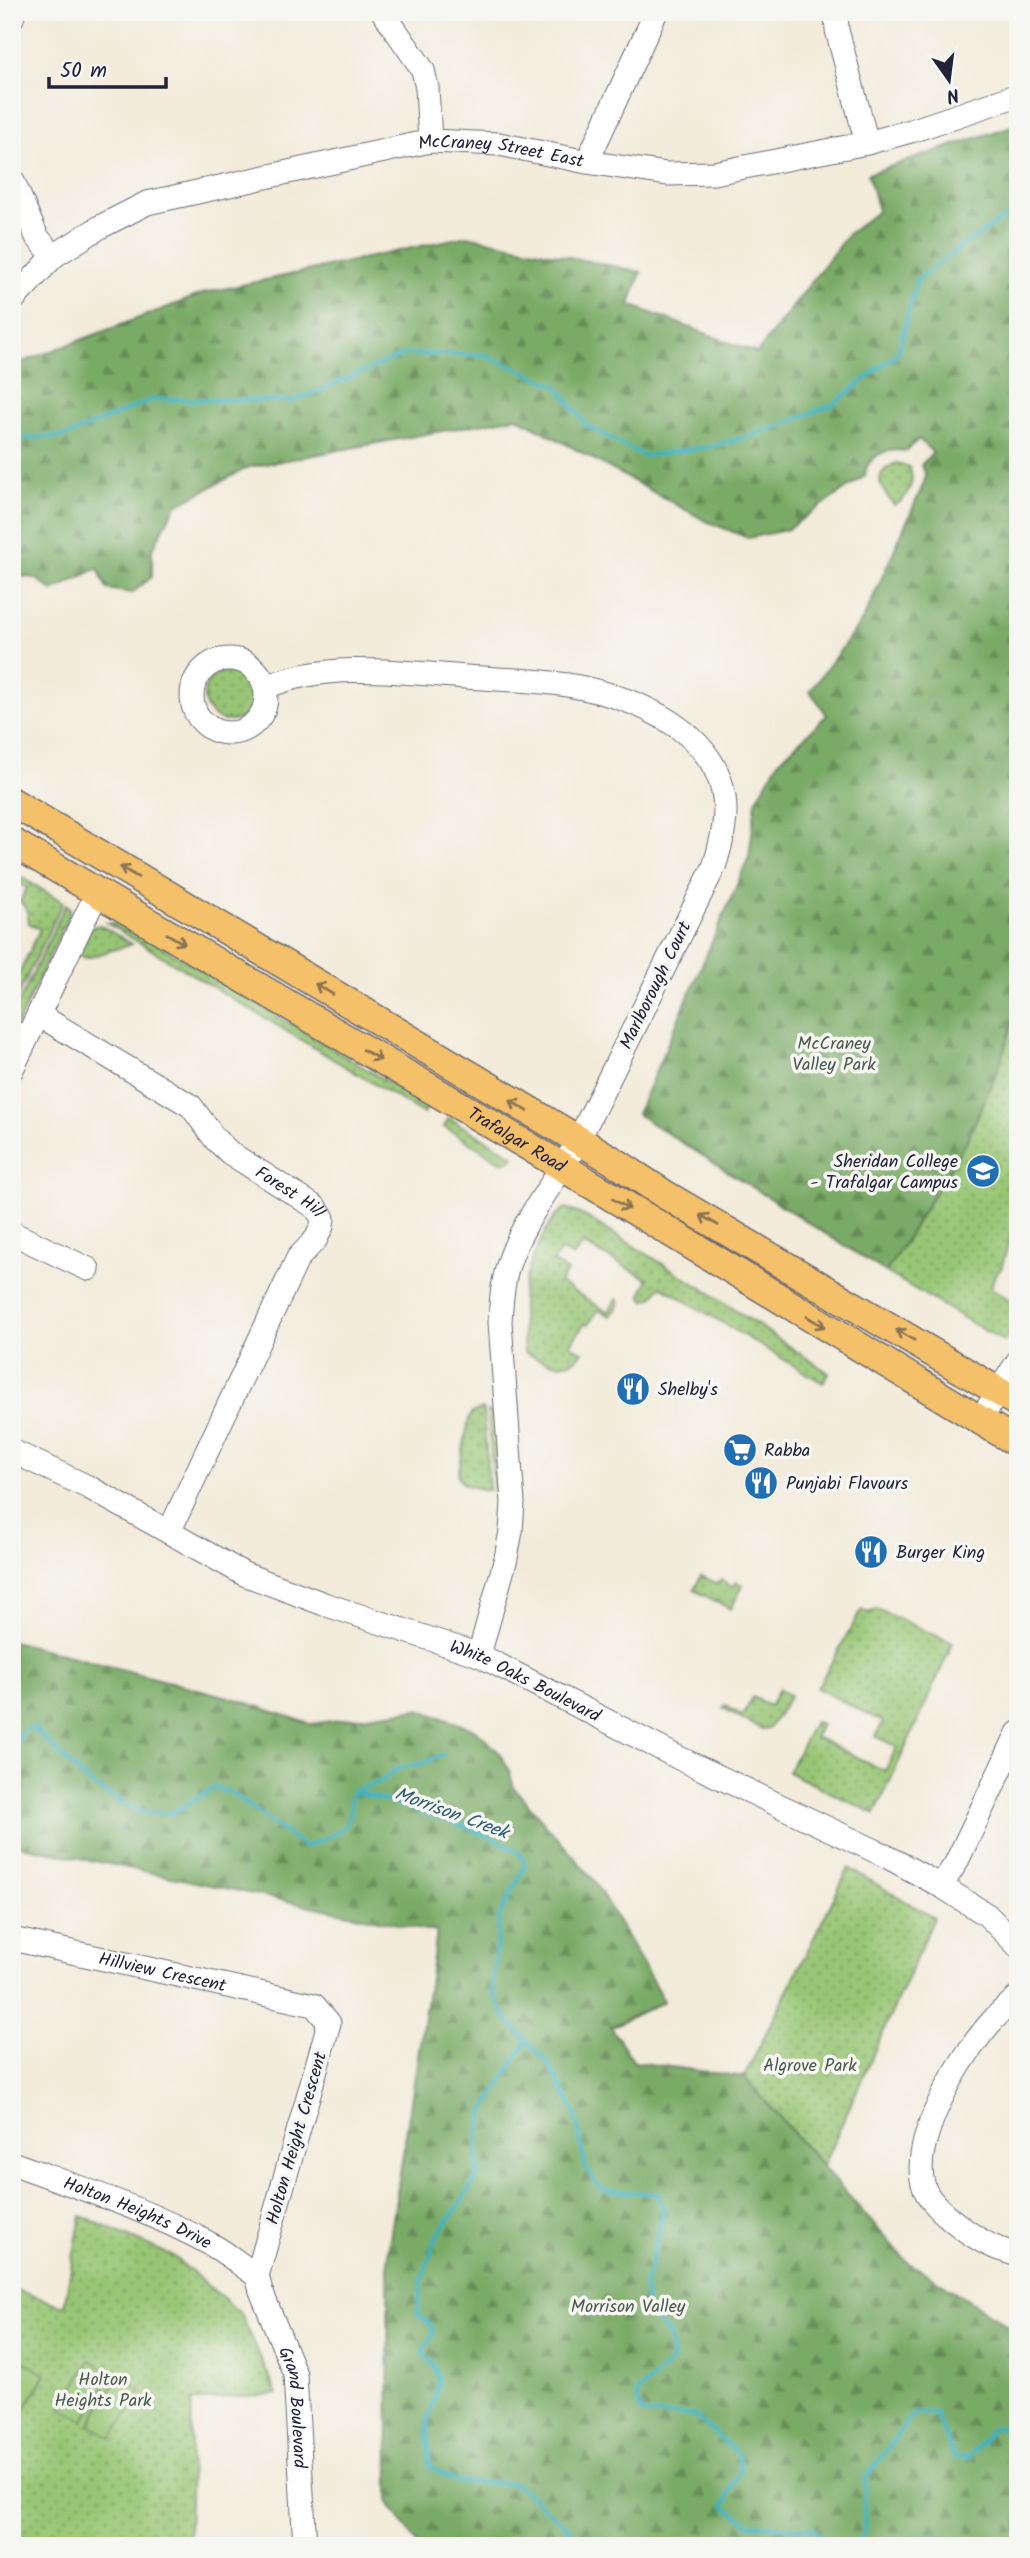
<svg xmlns="http://www.w3.org/2000/svg" width="1030" height="2558" viewBox="0 0 1030 2558" font-family="Kalam,sans-serif">
<style>
.grass{fill:url(#grass-dots);stroke:#5d7458;stroke-width:2}
.forest{fill:url(#forest-firs);stroke:#4e6650;stroke-width:2}
.garden{fill:#98c674;stroke:#5d7458;stroke-width:2}
.lines{fill:none;stroke-linecap:round;stroke-linejoin:round}
.stream{stroke:#41b1bb;stroke-width:4.5}
.minor-casing{stroke:#6b6873;stroke-width:25}
.major-casing{stroke:#6b6873;stroke-width:31}
.minor{stroke:#fff;stroke-width:23}
.major{stroke:#f4c16a;stroke-width:28}
.oneway{stroke:#8b7252}
.labels{text-anchor:middle;stroke-width:7;stroke-linejoin:round;paint-order:stroke}
.street-label{font-size:18px;fill:#22223b;stroke:#f6f6f2}
.park-label{font-size:18px;fill:#4b5b4f;stroke:#f6f6f2}
.poi-label{font-size:18px;fill:#22223b;stroke:#f6f6f2;text-anchor:start}
.water-label{font-size:19px;font-style:italic;fill:#2e5b6e;stroke:#f6f6f2}
</style>
<defs>
<pattern id="grass-dots" width="8" height="8" patternUnits="userSpaceOnUse" patternTransform="scale(1.75)"><rect width="8" height="8" fill="#98c674"/><path d="M2 2h.1M6 6h.1" fill="none" stroke="#7ca060" stroke-width="1.8" stroke-linecap="round"/></pattern>
<pattern id="forest-firs" width="22" height="20" patternUnits="userSpaceOnUse" patternTransform="scale(1.75)"><rect width="22" height="20" fill="#7aab66"/><path d="M5 1l3.5 6h-7zM16 11l3.5 6h-7z" fill="#648b55"/></pattern>
</defs>
<rect width="100%" height="100%" fill="#f6f6f2"/>
<filter id="ink" filterUnits="userSpaceOnUse"><feTurbulence type="fractalNoise" baseFrequency=".0143" numOctaves="2"/><feDisplacementMap in="SourceGraphic" scale="14" xChannelSelector="R" yChannelSelector="G"/><feConvolveMatrix kernelMatrix="1 2 1 2 8 2 1 2 1" color-interpolation-filters="sRGB"/></filter>
<filter id="wash" filterUnits="userSpaceOnUse"><feTurbulence type="fractalNoise" baseFrequency=".00686" numOctaves="4" result="noise"/><feDisplacementMap in="SourceGraphic" scale="28" xChannelSelector="R" yChannelSelector="G"/><feGaussianBlur stdDeviation="1.57" result="paint"/><feColorMatrix in="noise" values="0 0 0 0 0 0 0 0 0 0 0 0 0 0 0 0 0 1.4 0 .05"/><feComposite in="paint" operator="in"/></filter>
<g filter="url(#wash)">
<rect width="100%" height="100%" fill="#f3ebda"/>
<!-- grass -->
<path class="grass" d="M897,463L909,467C916,481 908,500 894,505C879,487 871,473 897,463Z
M204 696a25 25 0 1 1 50 0a25 25 0 1 1-50 0Z
M12,872L63,902L12,1008V989L40,929L29,923L27,911L20,901L27,888L12,879Z
M66,904L70,908L69,915L12,1036V1017Z
M107,923H118L131,928L428,1106L424,1114Z
M100,925L132,944L87,958L74,954L92,927Z
M1018,1007V1210L1001,1269L995,1274L991,1288L1015,1303H1018V1318L1004,1342L886,1272L967,1140L998,1069Z
M449,1118L514,1156L511,1160L503,1163L444,1127Z
M566,1208L586,1217L707,1291L829,1373L823,1383L661,1286L653,1297L645,1301L641,1295L648,1279L583,1244L573,1257L561,1250L553,1262L567,1271L560,1283L608,1312L617,1299L620,1304L611,1316L598,1310L588,1325L585,1323L570,1345L583,1352C568,1373 542,1361 524,1352C523,1332 520,1310 523,1290C527,1270 547,1216 566,1208Z
M483,1409L489,1490C477,1488 463,1488 458,1476L469,1419L472,1413Z
M488,1411L494,1413L496,1418L501,1483L494,1491Z
M701,1576L718,1584L721,1580L733,1587L736,1582L743,1585L731,1609L694,1590Z
M862,1609L869,1613L877,1609L953,1643L875,1814L788,1772L814,1722L821,1724L815,1737L885,1771L897,1747L876,1736L883,1722L817,1688Z
M779,1689L790,1696L769,1728L761,1729L723,1708L725,1705L742,1715L753,1697L770,1706Z
M849,1868L934,1918L823,2166L744,2077Z
M81,2216L173,2256L241,2314L277,2394L192,2401L189,2546H12V2289L64,2306Z"/>
<!-- forest -->
<path class="forest" d="M1018,124V1007L998,1069L967,1140L886,1272L637,1114L749,857L756,801L778,762L827,715L810,691L864,618L924,483L925,474L921,465L933,453L919,439L906,451C887,448 866,455 865,476L786,530L748,538L706,521L517,417L249,467L176,505L152,550V577L132,593L107,589L98,568L53,591L35,578L12,575V366L205,293L467,236L641,272L630,305L757,353L848,234L878,211L868,174Z
M12,1641L236,1699L310,1724L418,1709L476,1730L500,1753L509,1770L514,1788L594,1880L664,2001L611,2027L634,2062L744,2077L905,2260L1018,2332V2546H419L389,2503L388,2251L437,1932L12,1844Z"/>
<!-- garden -->
<path class="garden" d="M12,2354L46,2375L12,2428Z
M90,2360L112,2374L84,2421L62,2408Z
M118,2377L141,2391L112,2438L90,2425Z"/>
<g class="lines">
<!-- stream -->
<path class="stream" d="M12,439L67,436L153,399L294,401L405,354L485,355L557,386L587,426L644,456L710,447L766,431L834,404L898,353L917,280L963,245L1003,219L1018,220
M12,1754L23,1731L32,1727L90,1784L140,1812L171,1814L214,1788L230,1792L305,1847C319,1840 349,1833 350,1814C351,1806 350,1800 353,1791C383,1800 505,1834 521,1856C523,1859 523,1863 525,1866L500,1915L492,1990L507,2020L548,2063L575,2113L586,2169L602,2190L658,2194L664,2210L645,2287L647,2311L669,2335L673,2360L636,2394L642,2414L694,2415L739,2455L740,2470L724,2506L749,2524L813,2529L833,2546
M353,1791L380,1782L398,1768L421,1764L444,1754
M527,2040L485,2110L478,2137L477,2177L461,2203L436,2237L422,2280L417,2314L432,2326L433,2335L422,2352C449,2380 436,2384 429,2416C426,2431 429,2450 430,2466L455,2481L516,2484L569,2528L567,2536L558,2546
M858,2546L864,2533L865,2479L914,2413L935,2412L954,2457L969,2458L992,2429L1018,2426"/>
</g>
</g>
<g filter="url(#ink)">
<g class="lines">
<!-- minor casing -->
<g class="minor-casing">
<g id="minor">
<path d="M383,12L423,70L427,88L430,141"/>
<path d="M836,12L837,30L867,143"/>
<path d="M12,18L14,12"/>
<path d="M587,162L656,12"/>
<path d="M12,179L37,237L54,256"/>
<path id="s1" d="M12,301L54,256L100,227L147,203L430,141L499,144L587,162L667,174L714,173L867,143L911,131L1018,95"/>
<circle cx="229" cy="696" r="37"/>
<path d="M266,687C329,661 399,672 466,677C506,680 548,680 588,689C648,703 724,738 725,810C725,830 720,848 714,867L578,1141C555,1183 520,1222 507,1269C502,1286 501,1304 500,1322L513,1503L511,1531L506,1558L479,1655"/>
<path id="s2" d="M39,1015L191,1106L215,1139L230,1153L315,1207L323,1218L322,1226L316,1239L298,1258L169,1532"/>
<path d="M12,1069L97,893"/>
<path d="M12,1233L88,1269"/>
<path d="M980,1420L1018,1361"/>
<path id="s3" d="M12,1451L90,1488L244,1574L324,1604L479,1655L677,1757L886,1856L941,1886L987,1915L1018,1946"/>
<path d="M941,1886L956,1863L1018,1733"/>
<path id="s4" d="M12,1939L314,2005L329,2023L257,2276"/>
<path d="M1018,1997C1010,2004 1001,2011 994,2019C963,2052 908,2141 924,2187C930,2207 973,2238 992,2246C1000,2250 1009,2252 1018,2255"/>
<path id="s5" d="M12,2163C80,2188 149,2210 212,2245C228,2254 242,2266 257,2276"/>
<path id="s6" d="M257,2276L261,2291L295,2374L305,2546"/>
</g>
</g>
<!-- major casing -->
<g class="major-casing">
<g id="major">
<path d="M12,802L612,1160L664,1194L1018,1403"/>
<path id="s7" d="M12,842L528,1146L1018,1443"/>
</g>
</g>
<!-- minor -->
<use href="#minor" class="minor"/>
<!-- major -->
<use href="#major" class="major"/>
</g>
<!-- one-way arrows -->
<defs><path id="oneway-shaft" d="M-6 0H5M1.5-3L5.5 0L1.5 3" fill="none" stroke-width="1.6" stroke-linecap="round" stroke-linejoin="round" transform="scale(1.75)"/></defs>
<g class="oneway">
<use href="#oneway-shaft" transform="translate(129 872) rotate(-149)"/>
<use href="#oneway-shaft" transform="translate(176 939) rotate(30)"/>
<use href="#oneway-shaft" transform="translate(324 989) rotate(-149)"/>
<use href="#oneway-shaft" transform="translate(372 1055) rotate(30)"/>
<use href="#oneway-shaft" transform="translate(519 1106) rotate(-149)"/>
<use href="#oneway-shaft" transform="translate(621 1204) rotate(31)"/>
<use href="#oneway-shaft" transform="translate(709 1220) rotate(-150)"/>
<use href="#oneway-shaft" transform="translate(816 1322) rotate(31)"/>
<use href="#oneway-shaft" transform="translate(905 1335) rotate(-150)"/>
</g>
</g>
<!-- icons -->
<defs>
<g id="university-disc" transform="scale(1.75)"><circle r="9.5" fill="#1f6fb2" stroke="#f6f6f2"/><path d="M0-5L7-2L0 1L-7-2ZM-4 1L0 2.5L4 1V4Q0 6-4 4Z" fill="#fff"/></g>
<g id="restaurant-disc" transform="scale(1.75)"><circle r="9.5" fill="#1f6fb2" stroke="#f6f6f2"/><path d="M-5-6h1v4h1v-4h1v4h1v-4h1v5L-1.5 .5V6h-2V.5L-5-1ZM5-6V6H3V1.5H1.5Q1.5-4 5-6Z" fill="#fff"/></g>
<g id="supermarket-disc" transform="scale(1.75)"><circle r="9.5" fill="#1f6fb2" stroke="#f6f6f2"/><path d="M-6-5.5h2.5l.6 2H6L4.5 2H-2.5L-4.4-4H-6ZM-1.5 3.2a1.3 1.3 0 1 0 .1 0ZM3 3.2a1.3 1.3 0 1 0 .1 0Z" fill="#fff"/></g>
</defs>
<g fill-rule="evenodd">
<use href="#university-disc" x="983" y="1171"/>
<use href="#restaurant-disc" x="633" y="1389"/>
<use href="#supermarket-disc" x="740" y="1450"/>
<use href="#restaurant-disc" x="761" y="1483"/>
<use href="#restaurant-disc" x="871" y="1552"/>
</g>
<g class="labels">
<!-- street labels -->
<g class="street-label">
<text dy="6" stroke="none"><textPath href="#s1" startOffset="530">McCraney Street East</textPath></text>
<text transform="translate(655 985) rotate(-64)" y="6">Marlborough Court</text>
<text dy="6" stroke="none"><textPath href="#s7" startOffset="586">Trafalgar Road</textPath></text>
<text dy="6" stroke="none"><textPath href="#s2" startOffset="310">Forest Hill</textPath></text>
<text dy="6" stroke="none"><textPath href="#s3" startOffset="564">White Oaks Boulevard</textPath></text>
<text dy="6" stroke="none"><textPath href="#s4" startOffset="154">Hillview Crescent</textPath></text>
<text transform="translate(296 2138) rotate(-74)" y="6">Holton Height Crescent</text>
<text dy="6" stroke="none"><textPath href="#s5" startOffset="135">Holton Heights Drive</textPath></text>
<text dy="6" stroke="none"><textPath href="#s6" startOffset="138">Grand Boulevard</textPath></text>
</g>
<!-- park labels -->
<g class="park-label">
<text x="834" y="1049">McCraney<tspan x="834" dy="21">Valley Park</tspan></text>
<text x="810" y="2071">Algrove Park</text>
<text x="628" y="2312">Morrison Valley</text>
<text x="103" y="2385">Holton<tspan x="103" dy="21">Heights Park</tspan></text>
</g>
<!-- poi labels -->
<g class="poi-label">
<text x="958" y="1167" text-anchor="end">Sheridan College<tspan x="958" dy="21">- Trafalgar Campus</tspan></text>
<text x="658" y="1395">Shelby's</text>
<text x="764" y="1456">Rabba</text>
<text x="786" y="1489">Punjabi Flavours</text>
<text x="896" y="1558">Burger King</text>
</g>
<!-- water labels -->
<g class="water-label">
<text transform="translate(452 1812) rotate(20)" y="7">Morrison Creek</text>
</g>
</g>
<!-- margin -->
<rect width="1030" height="2558" fill="none" stroke="#f6f6f2" stroke-width="42"/>
<!-- north arrow -->
<g transform="translate(949 80) rotate(166)" stroke="#f6f6f2" stroke-width="5" paint-order="stroke">
<path d="M0-5L12 26L0 18L-12 26Z" fill="#22223b"/>
<text y="-10" font-size="19" font-weight="bold" text-anchor="middle" fill="#22223b">N</text>
</g>
<!-- scale -->
<path d="M49 77v10h117v-10" fill="none" stroke="#22223b" stroke-width="3.5"/>
<text x="60" y="77" font-size="21" fill="#22223b" stroke="#f6f6f2" stroke-width="5" paint-order="stroke">50 m</text>
</svg>
